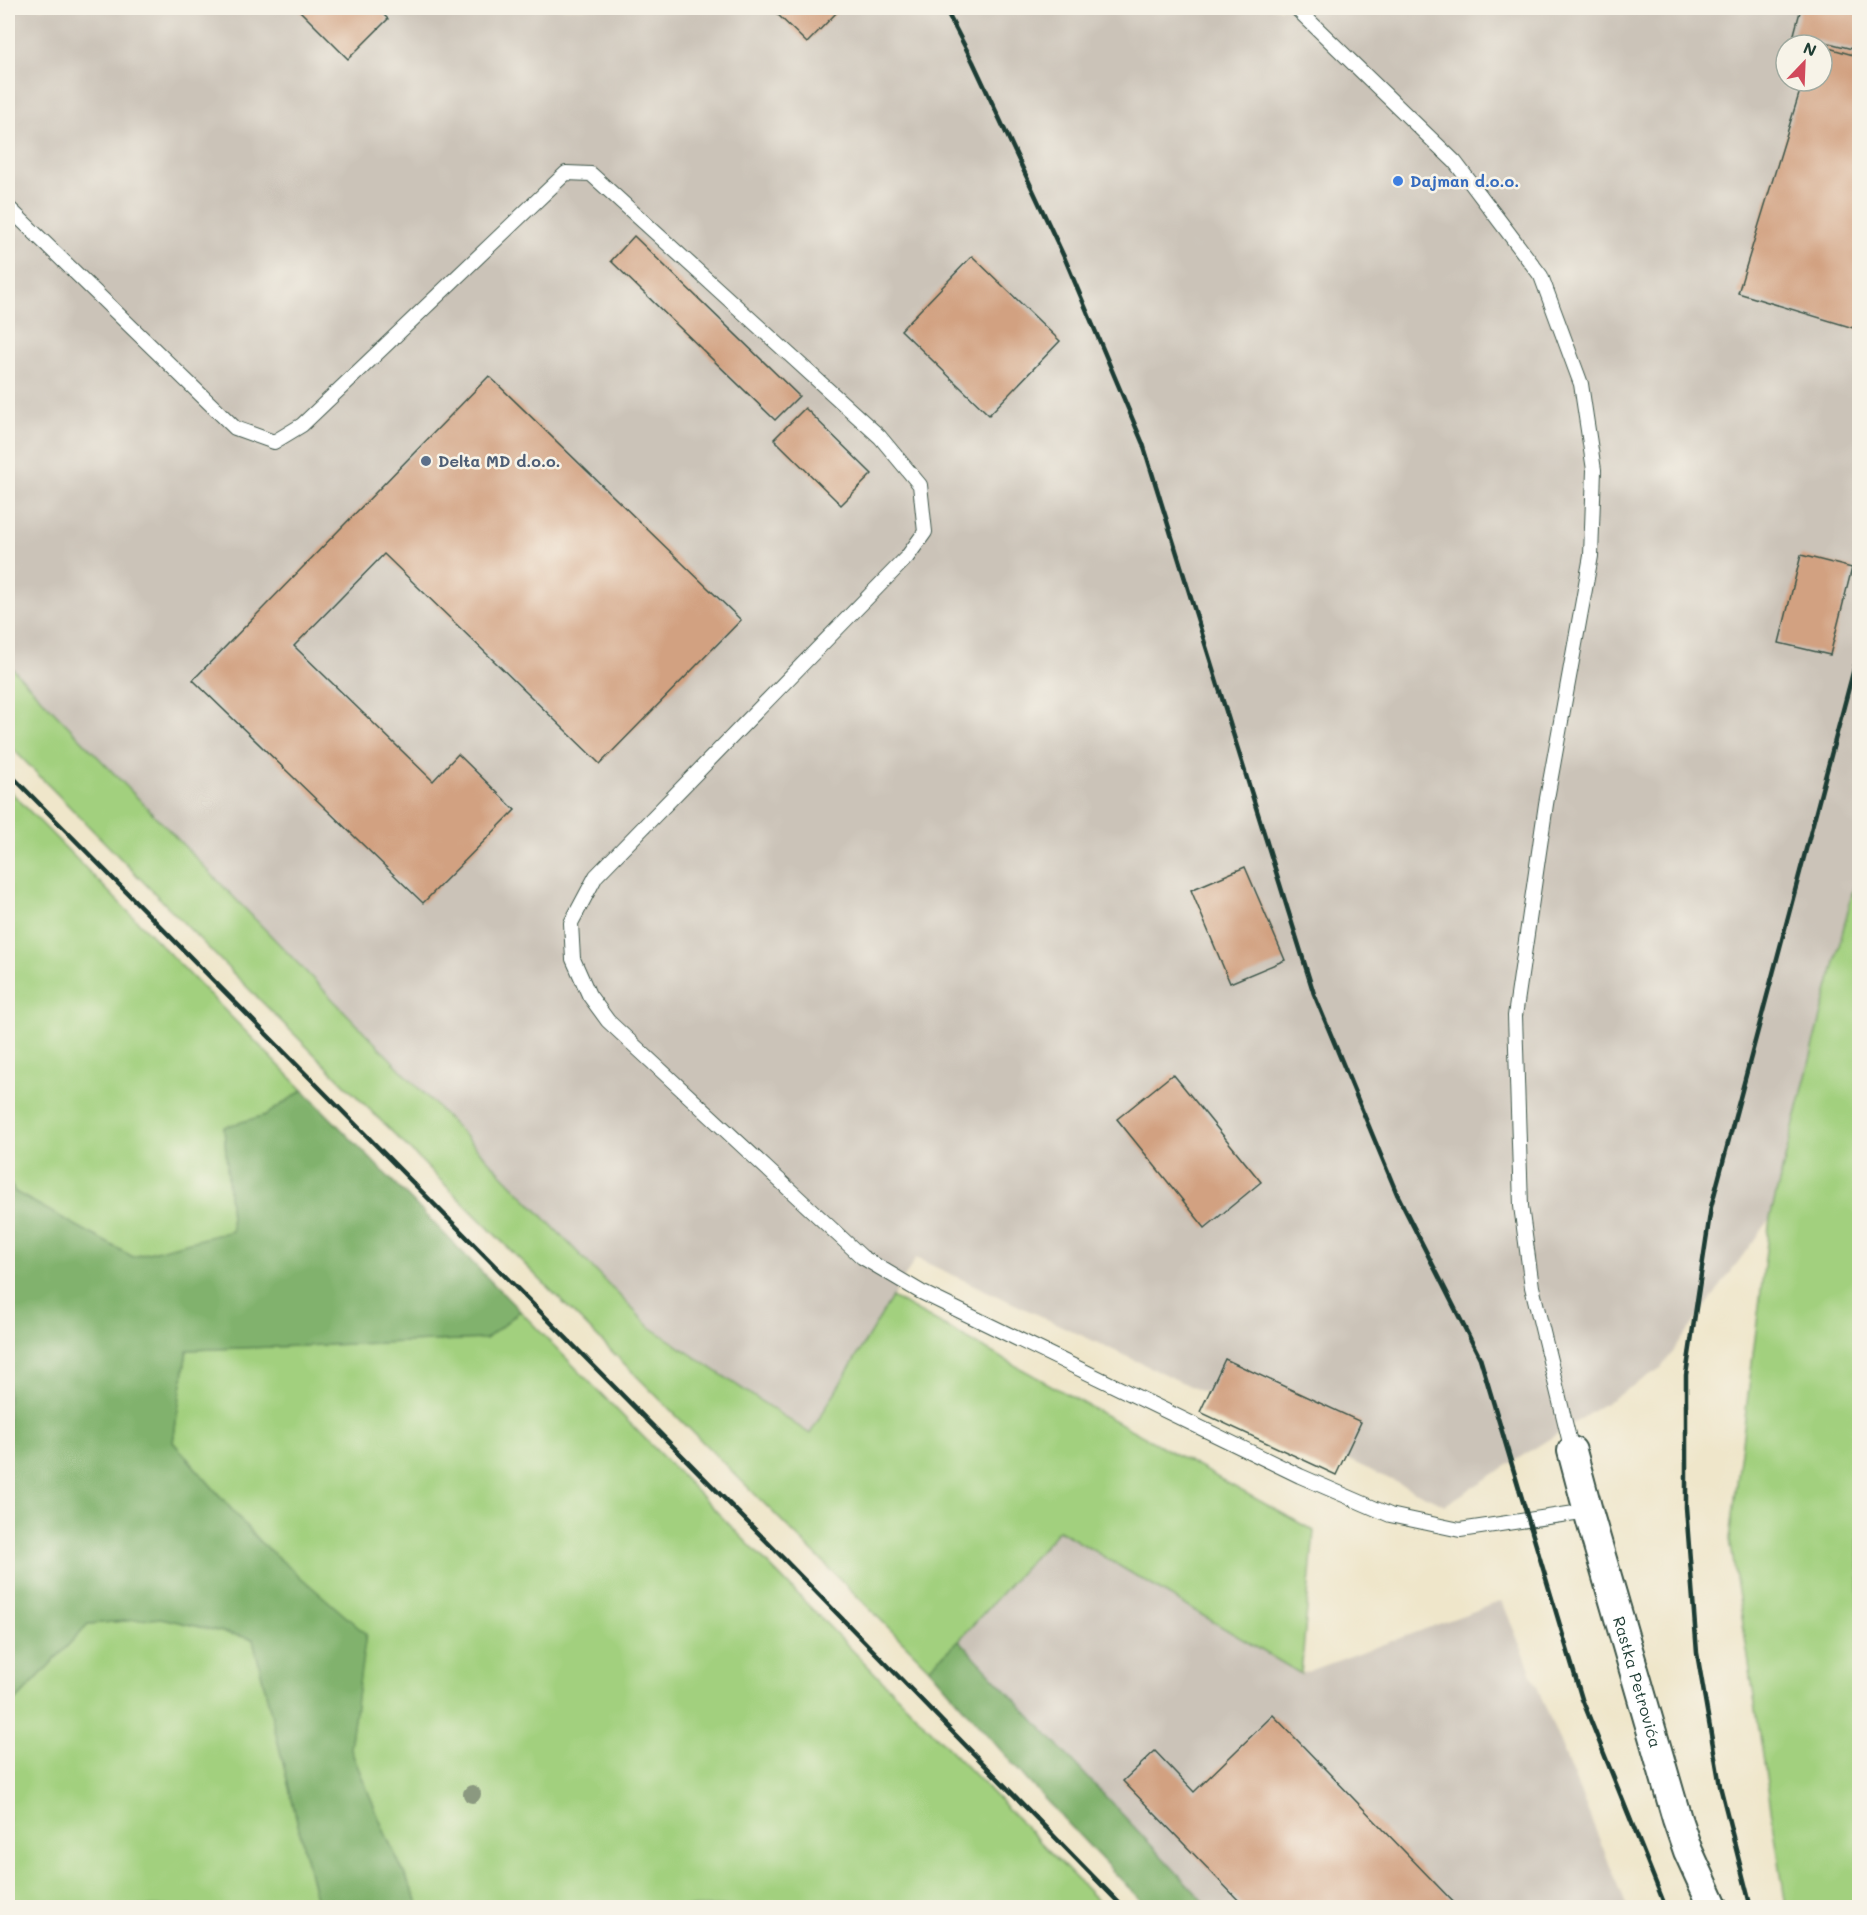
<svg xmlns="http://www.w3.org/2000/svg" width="1867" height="1915" viewBox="0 0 1867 1915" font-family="Mali,sans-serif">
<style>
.industrial{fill:#cbc3b8;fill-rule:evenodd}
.green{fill:#a2d07e;stroke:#608659;stroke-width:1.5}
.forest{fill:#81b26d;stroke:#507850;stroke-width:1.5}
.building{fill:#d2a181}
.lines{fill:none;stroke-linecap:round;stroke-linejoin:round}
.service-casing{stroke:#3e564a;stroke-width:16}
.minor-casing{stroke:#3e564a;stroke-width:32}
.service{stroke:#fff;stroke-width:14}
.minor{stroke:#fff;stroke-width:28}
.rail{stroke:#1f3d34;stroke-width:4.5}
.tree{fill:#8b9980}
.shop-dot{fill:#3f7fe0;stroke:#f7f3e8;stroke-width:2}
.service-dot{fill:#5c6f8a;stroke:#f7f3e8;stroke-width:2}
.labels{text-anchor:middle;stroke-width:5;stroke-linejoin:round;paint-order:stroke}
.shop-label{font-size:16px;font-weight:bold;fill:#366cbe;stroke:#f7f3e8;text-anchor:start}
.service-label{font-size:16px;font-weight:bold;fill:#4e5e75;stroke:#f7f3e8;text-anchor:start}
.street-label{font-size:16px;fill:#1f3d34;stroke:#f7f3e8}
</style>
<rect width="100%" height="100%" fill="#f7f3e8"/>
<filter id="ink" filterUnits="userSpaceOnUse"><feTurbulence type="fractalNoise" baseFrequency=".0167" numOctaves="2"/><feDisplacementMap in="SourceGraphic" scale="12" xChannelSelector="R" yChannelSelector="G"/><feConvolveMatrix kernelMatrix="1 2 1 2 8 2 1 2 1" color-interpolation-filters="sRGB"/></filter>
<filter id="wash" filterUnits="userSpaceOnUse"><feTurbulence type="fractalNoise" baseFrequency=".008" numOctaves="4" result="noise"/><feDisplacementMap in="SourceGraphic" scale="24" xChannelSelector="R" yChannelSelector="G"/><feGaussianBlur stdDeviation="1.35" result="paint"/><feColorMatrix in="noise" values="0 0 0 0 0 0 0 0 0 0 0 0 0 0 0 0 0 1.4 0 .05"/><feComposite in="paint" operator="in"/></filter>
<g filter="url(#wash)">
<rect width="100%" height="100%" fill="#efe6ca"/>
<!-- industrial -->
<path class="industrial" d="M8,8H1859V867L1770,1218L1661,1368L1445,1505L916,1258L810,1434L650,1327L8,664ZM1786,45H1822V81H1786Z
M1059,1529L1301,1674L1502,1601L1627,1907H1209L959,1640Z"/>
<!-- green -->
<path class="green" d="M8,664L650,1327L810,1434L892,1297L1314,1531L1301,1674L1059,1530L959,1640L929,1668L233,973L8,744Z
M8,789L303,1090L266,1115L224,1128L232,1231L133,1257L15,1192L8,1180Z
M1859,867V1907H1786L1730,1539L1770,1218Z
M520,1311L1104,1907H420L385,1833L350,1748L365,1634L259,1541L173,1442L187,1350L486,1339Z
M161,1618L253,1639L318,1907H8V1709L88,1624Z"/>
<!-- forest -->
<path class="forest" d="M303,1090L520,1311L486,1339L187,1350L173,1442L259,1541L366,1634L350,1748L385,1833L420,1907H318L253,1639L161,1618L88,1624L8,1709V1180L15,1192L133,1257L232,1231L224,1127L266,1115Z
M959,1640L1209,1907H1147L1027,1780L929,1668Z"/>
<g id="blocks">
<!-- building -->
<path class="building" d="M297,8H377L388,19L348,59Z
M771,8H841L807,43Z
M1801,8H1860V51L1794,34Z
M1822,46L1860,57V330L1738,293L1803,81H1822Z
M634,236L799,396L775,420L611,261Z
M972,256L1060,341L989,415L901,330Z
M489,376L741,620L600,764L384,554L294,646L433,781L458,754L515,810L423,903L193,680Z
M805,408L872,474L841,505L774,439Z
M1801,555L1852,568L1830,655L1779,643Z
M1245,867L1285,960L1230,983L1191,890Z
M1173,1074L1261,1182L1205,1228L1117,1119Z
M1225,1359L1361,1422L1336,1475L1200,1412Z
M1273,1715L1459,1908H1246L1123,1781L1155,1751L1194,1792Z"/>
</g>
</g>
<g filter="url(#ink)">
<use href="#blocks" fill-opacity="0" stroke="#3e564a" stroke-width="1.5"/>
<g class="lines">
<!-- service casing -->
<g class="service-casing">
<path id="service" d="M1296,8L1455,162L1541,276L1581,384L1594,470L1591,556L1546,804L1515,1016L1521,1206L1532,1287L1572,1451
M8,207L235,428L274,442L302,425L566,173L591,174L880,437L920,485L925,532L907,557L596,876L571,923L573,959L589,995L608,1021L862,1257L921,1292L1300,1476L1390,1515L1460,1530L1588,1511"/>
</g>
<!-- minor casing -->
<g class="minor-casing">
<g id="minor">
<path id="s1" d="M1572,1451L1588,1511L1677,1819L1688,1851L1714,1908"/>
</g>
</g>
<!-- service -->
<use href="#service" class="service"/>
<!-- minor -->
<use href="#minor" class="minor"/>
<!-- rail -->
<path class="rail" d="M945,8L973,62L1065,259L1143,444L1314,994L1397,1194L1480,1358L1582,1699L1666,1908
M8,772L784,1559L1124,1908
M1751,1908L1720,1786L1697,1653L1686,1507V1375L1711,1207L1860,646"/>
</g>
<!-- trees -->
<circle class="tree" cx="472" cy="1794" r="9"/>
</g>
<!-- markers -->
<circle class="shop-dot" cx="1398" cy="181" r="6"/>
<circle class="service-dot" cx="426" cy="461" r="6"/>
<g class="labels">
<!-- shop labels -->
<g class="shop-label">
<text x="1410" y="187">Dajman d.o.o.</text>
</g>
<!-- service labels -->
<g class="service-label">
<text x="438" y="467">Delta MD d.o.o.</text>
</g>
<!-- street labels -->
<g class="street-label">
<text dy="6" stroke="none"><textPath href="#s1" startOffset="240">Rastka Petrovića</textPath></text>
</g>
</g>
<!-- margin -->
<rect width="1867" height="1915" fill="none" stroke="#f7f3e8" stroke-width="30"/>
<!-- north arrow -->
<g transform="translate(1804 63) rotate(23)"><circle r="28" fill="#f7f3e8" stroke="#a1aaa0" stroke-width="1.5"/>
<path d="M0-4.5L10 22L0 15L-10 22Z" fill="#d1495b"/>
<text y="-9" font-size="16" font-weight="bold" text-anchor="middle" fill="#1f3d34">N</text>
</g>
</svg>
